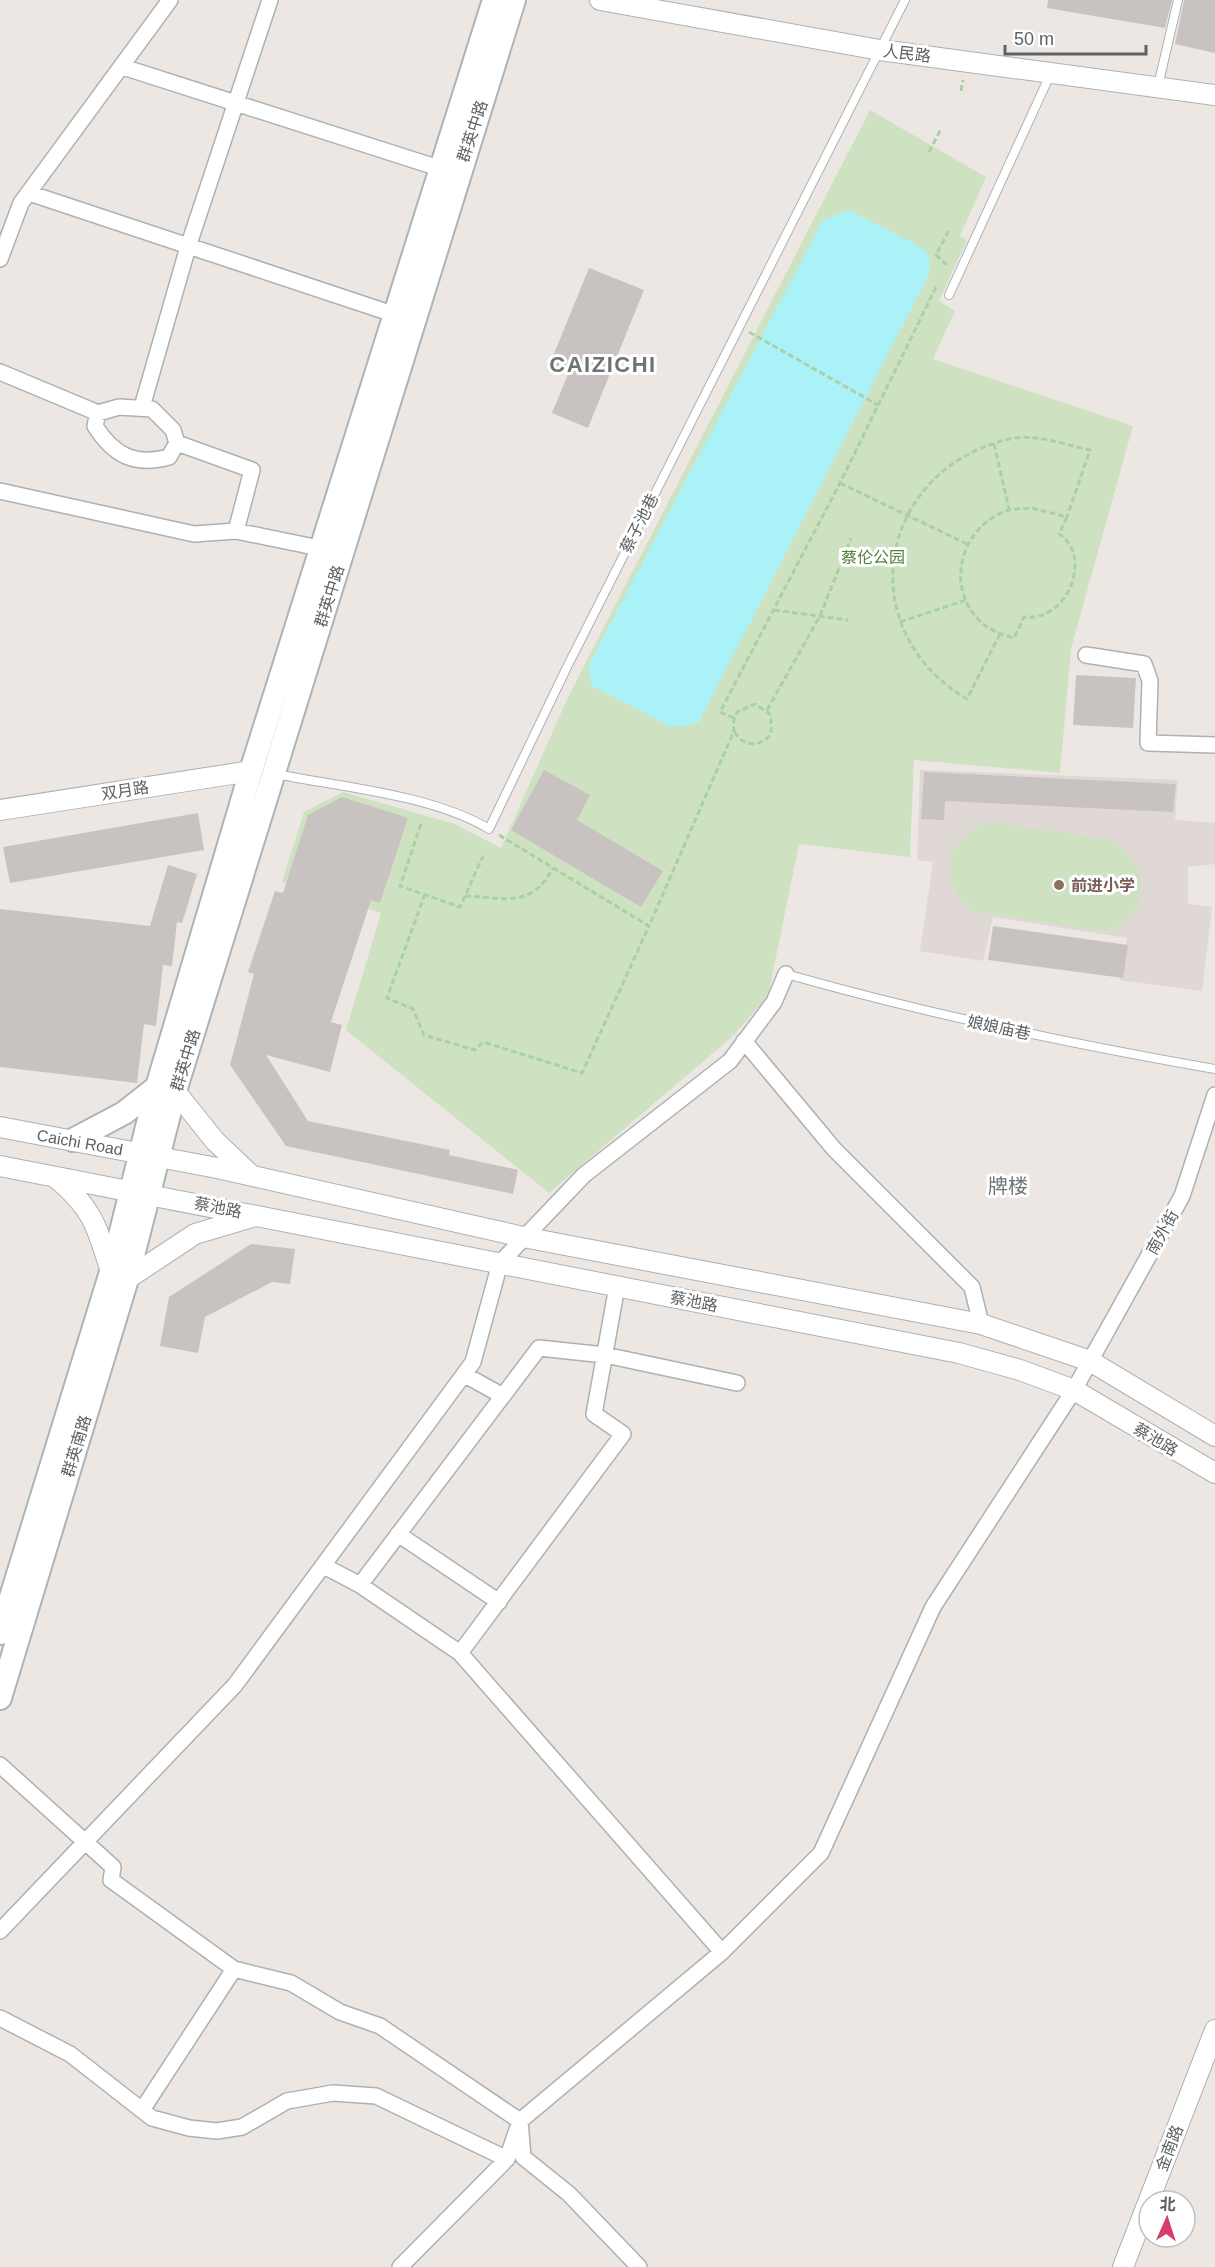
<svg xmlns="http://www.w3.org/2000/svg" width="1215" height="2267" viewBox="0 0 1215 2267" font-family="Helvetica,'Noto Sans SC',sans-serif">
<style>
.education{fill:#dfd8d5}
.green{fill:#cee2c2}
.water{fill:#aaf2f7}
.building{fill:#c8c2c0}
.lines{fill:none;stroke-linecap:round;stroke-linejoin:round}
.service-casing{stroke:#adb1b2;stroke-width:10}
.minor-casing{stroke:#adb1b2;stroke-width:18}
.tertiary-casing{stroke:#adb1b2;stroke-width:22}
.secondary-casing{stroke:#aeb3b5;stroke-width:26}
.path{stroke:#aad1a6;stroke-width:3;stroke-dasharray:6 3;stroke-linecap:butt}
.service{stroke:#fff;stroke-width:8}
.minor{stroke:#fff;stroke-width:15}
.tertiary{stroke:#fff;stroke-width:20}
.secondary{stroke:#fff;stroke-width:22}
.education-dot{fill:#8d6e63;stroke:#fff;stroke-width:2}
.labels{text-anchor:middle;stroke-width:6;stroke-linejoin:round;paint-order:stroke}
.street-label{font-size:16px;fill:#5c6163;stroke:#fff}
.park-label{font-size:16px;fill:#53803d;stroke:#fff}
.education-label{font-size:16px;font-weight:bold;fill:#785e54;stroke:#fff;text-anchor:start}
.quarter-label{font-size:20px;fill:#6d7475;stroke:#fff}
.district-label{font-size:22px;font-weight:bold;letter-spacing:1.5px;fill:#6d7475;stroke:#fff}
</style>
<rect width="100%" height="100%" fill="#ede7e4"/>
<!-- education -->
<path class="education" d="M920,770L1178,780L1175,820L1215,823V864L1188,867V904L1212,907L1202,991L1120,980L1127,938L993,917L983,961L920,951L933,862L917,860Z"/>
<!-- green -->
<path class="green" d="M870,110L986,177L960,236L967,240L939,301L955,311L933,359L1133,426L1071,649L1060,773L914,760L910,857L799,844L768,996L733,1036L549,1193L346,1030L381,913L282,882L304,812L343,792L455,824L501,848L569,695Z
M992,822L1111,840C1150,866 1152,908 1110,932L971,911C936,881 946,832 992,822Z"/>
<!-- water -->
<path class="water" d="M849,210L924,249L930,260L929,274L699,722L684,727L670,726L592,686L588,666L823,220Z"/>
<!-- building -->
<path class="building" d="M1048,0H1172L1165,28L1047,8Z
M1184,0H1215V53L1175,44Z
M589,268L644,290L588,428L552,413L568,374L549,366Z
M1076,675L1136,678L1133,728L1073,725Z
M544,770L590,795L577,820L663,871L641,907L511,830Z
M924,772L1176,784L1173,812L945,801L944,820L921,819Z
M342,797L408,818L380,903L371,900L331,1022L342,1025L330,1072L266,1055L308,1121L450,1150L449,1155L518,1170L513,1194L286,1146L230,1065L254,974L248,972L275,891L283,893L308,815Z
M198,813L204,850L10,883L3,847Z
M168,865L197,874L182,923L177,922L172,966L163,965L156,1026L144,1024L137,1083L0,1067V909L150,926Z
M993,926L1128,945L1123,978L988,960Z
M251,1244L295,1249L290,1284L272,1282L205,1317L198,1353L160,1346L169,1297Z"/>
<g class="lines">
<!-- service casing -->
<g class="service-casing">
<path id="service" d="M1158,86L1178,0
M949,295L1050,75
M276,774C341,787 433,795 489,829L567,667L905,0
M786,974C927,1014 1071,1044 1215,1069"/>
</g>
<!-- minor casing -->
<g class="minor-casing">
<path id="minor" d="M123,67L448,171
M29,193L402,317
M0,259L21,203L170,0
M0,372L98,413L119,407L152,409L173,430L177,443L169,457C135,466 114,456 95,426L98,413
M142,407L188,247L270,0
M177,443L252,470L236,531
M0,491L194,534L236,531L329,550
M1086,655L1144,664L1150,681L1148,743L1215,745
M744,1041L834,1149L972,1287L981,1324
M465,1375L503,1396
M398,1534L499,1602
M324,1566L360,1585L460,1653L722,1952
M360,1585L539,1348L605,1355L737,1383
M460,1653L623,1434L594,1414L617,1286
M0,1765L113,1867L111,1880L234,1969L291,1983L340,2012L380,2026L520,2121L523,2157L569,2194L639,2267
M0,1931L235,1685L473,1362L500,1263L584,1175L730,1061L774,1002L786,974
M0,2018L70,2054L152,2118L189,2128L217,2131L242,2127L287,2101L333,2093L376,2096L507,2159
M142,2110L234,1969
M400,2267L507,2159L520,2121L722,1952L821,1853L933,1607L1074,1390L1182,1196L1215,1095"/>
</g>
<!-- tertiary casing -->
<g class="tertiary-casing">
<path id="tertiary" d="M600,0L880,50L1215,95
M0,810L251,771
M175,1091L215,1141L250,1174
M0,1127L217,1168L523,1237L981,1324L1090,1361L1215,1436
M0,1166L959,1353L1020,1370L1074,1390L1215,1473
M55,1177C93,1208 97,1227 111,1272
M127,1279L195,1234L255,1216
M1123,2267L1215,2030"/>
</g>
<!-- secondary casing -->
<g class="secondary-casing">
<path id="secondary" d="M73,1140L124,1113L157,1087
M0,1633L111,1272L157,1087L251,771L494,0
M0,1698L127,1279L175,1091L514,0"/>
</g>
<!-- path -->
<path class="path" d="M961,91L963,80
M929,152L941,129
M947,265L936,255L950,228
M749,332L878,405
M994,444L1009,509
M840,483L967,544
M1032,508L1067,517L1059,534C1093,555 1069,622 1024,617L1014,638C1000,634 988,630 978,619C944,583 963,524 1009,510C1016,508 1025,509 1032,508Z
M774,610L848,620
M900,622L966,600
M1000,634L967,699C849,629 878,470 1009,439C1034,433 1066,445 1090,450L1067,517
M767,710L820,616L851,538
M734,718L720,712L840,483L936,287
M421,824L400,886L460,907L483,856
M499,835L649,926L734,731L733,724L737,712L755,704L771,715V734C760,748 743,747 734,731
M425,894L387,998L413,1009L424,1035L475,1050L483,1042L582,1073L649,926
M465,896C506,897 530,910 553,868"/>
<!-- service -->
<use href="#service" class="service"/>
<!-- minor -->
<use href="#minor" class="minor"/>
<!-- tertiary -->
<use href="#tertiary" class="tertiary"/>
<!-- secondary -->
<use href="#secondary" class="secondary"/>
</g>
<!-- markers -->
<circle class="education-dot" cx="1059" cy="885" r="6"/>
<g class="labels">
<!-- street labels -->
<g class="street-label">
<text transform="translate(907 53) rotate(7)" y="6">人民路</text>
<text transform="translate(472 131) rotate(-72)" y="6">群英中路</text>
<text transform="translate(639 523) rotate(-63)" y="6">蔡子池巷</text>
<text transform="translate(329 596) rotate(-73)" y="6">群英中路</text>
<text transform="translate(125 790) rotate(-9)" y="6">双月路</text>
<text transform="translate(999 1027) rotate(12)" y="6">娘娘庙巷</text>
<text transform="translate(185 1060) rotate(-73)" y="6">群英中路</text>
<text transform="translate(80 1142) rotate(10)" y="6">Caichi Road</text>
<text transform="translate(218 1207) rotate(11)" y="6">蔡池路</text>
<text transform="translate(1162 1232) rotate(-61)" y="6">南外街</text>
<text transform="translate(694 1301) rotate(11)" y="6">蔡池路</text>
<text transform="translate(1156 1439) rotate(31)" y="6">蔡池路</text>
<text transform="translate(76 1446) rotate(-73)" y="6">群英南路</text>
<text transform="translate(1169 2148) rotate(-69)" y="6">金南路</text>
</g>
<!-- park labels -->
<g class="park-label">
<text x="873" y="563">蔡伦公园</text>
</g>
<!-- education labels -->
<g class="education-label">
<text x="1071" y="891">前进小学</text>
</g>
<!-- quarter labels -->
<g class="quarter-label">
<text x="1008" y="1193">牌楼</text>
</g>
<!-- district labels -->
<g class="district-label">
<text x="603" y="372">CAIZICHI</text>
</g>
</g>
<!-- north arrow -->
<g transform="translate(1167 2219) rotate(3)"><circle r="28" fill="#ffffff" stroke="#bec0c1" stroke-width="1.5"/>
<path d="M0-4.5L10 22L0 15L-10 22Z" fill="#d83e6b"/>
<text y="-9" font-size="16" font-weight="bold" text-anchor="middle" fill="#5c6163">北</text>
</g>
<!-- scale -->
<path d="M1005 45v9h141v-9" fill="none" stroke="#5c6163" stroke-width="3"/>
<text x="1014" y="45" font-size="18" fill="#5c6163" stroke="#ffffff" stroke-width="4.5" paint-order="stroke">50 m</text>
</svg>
